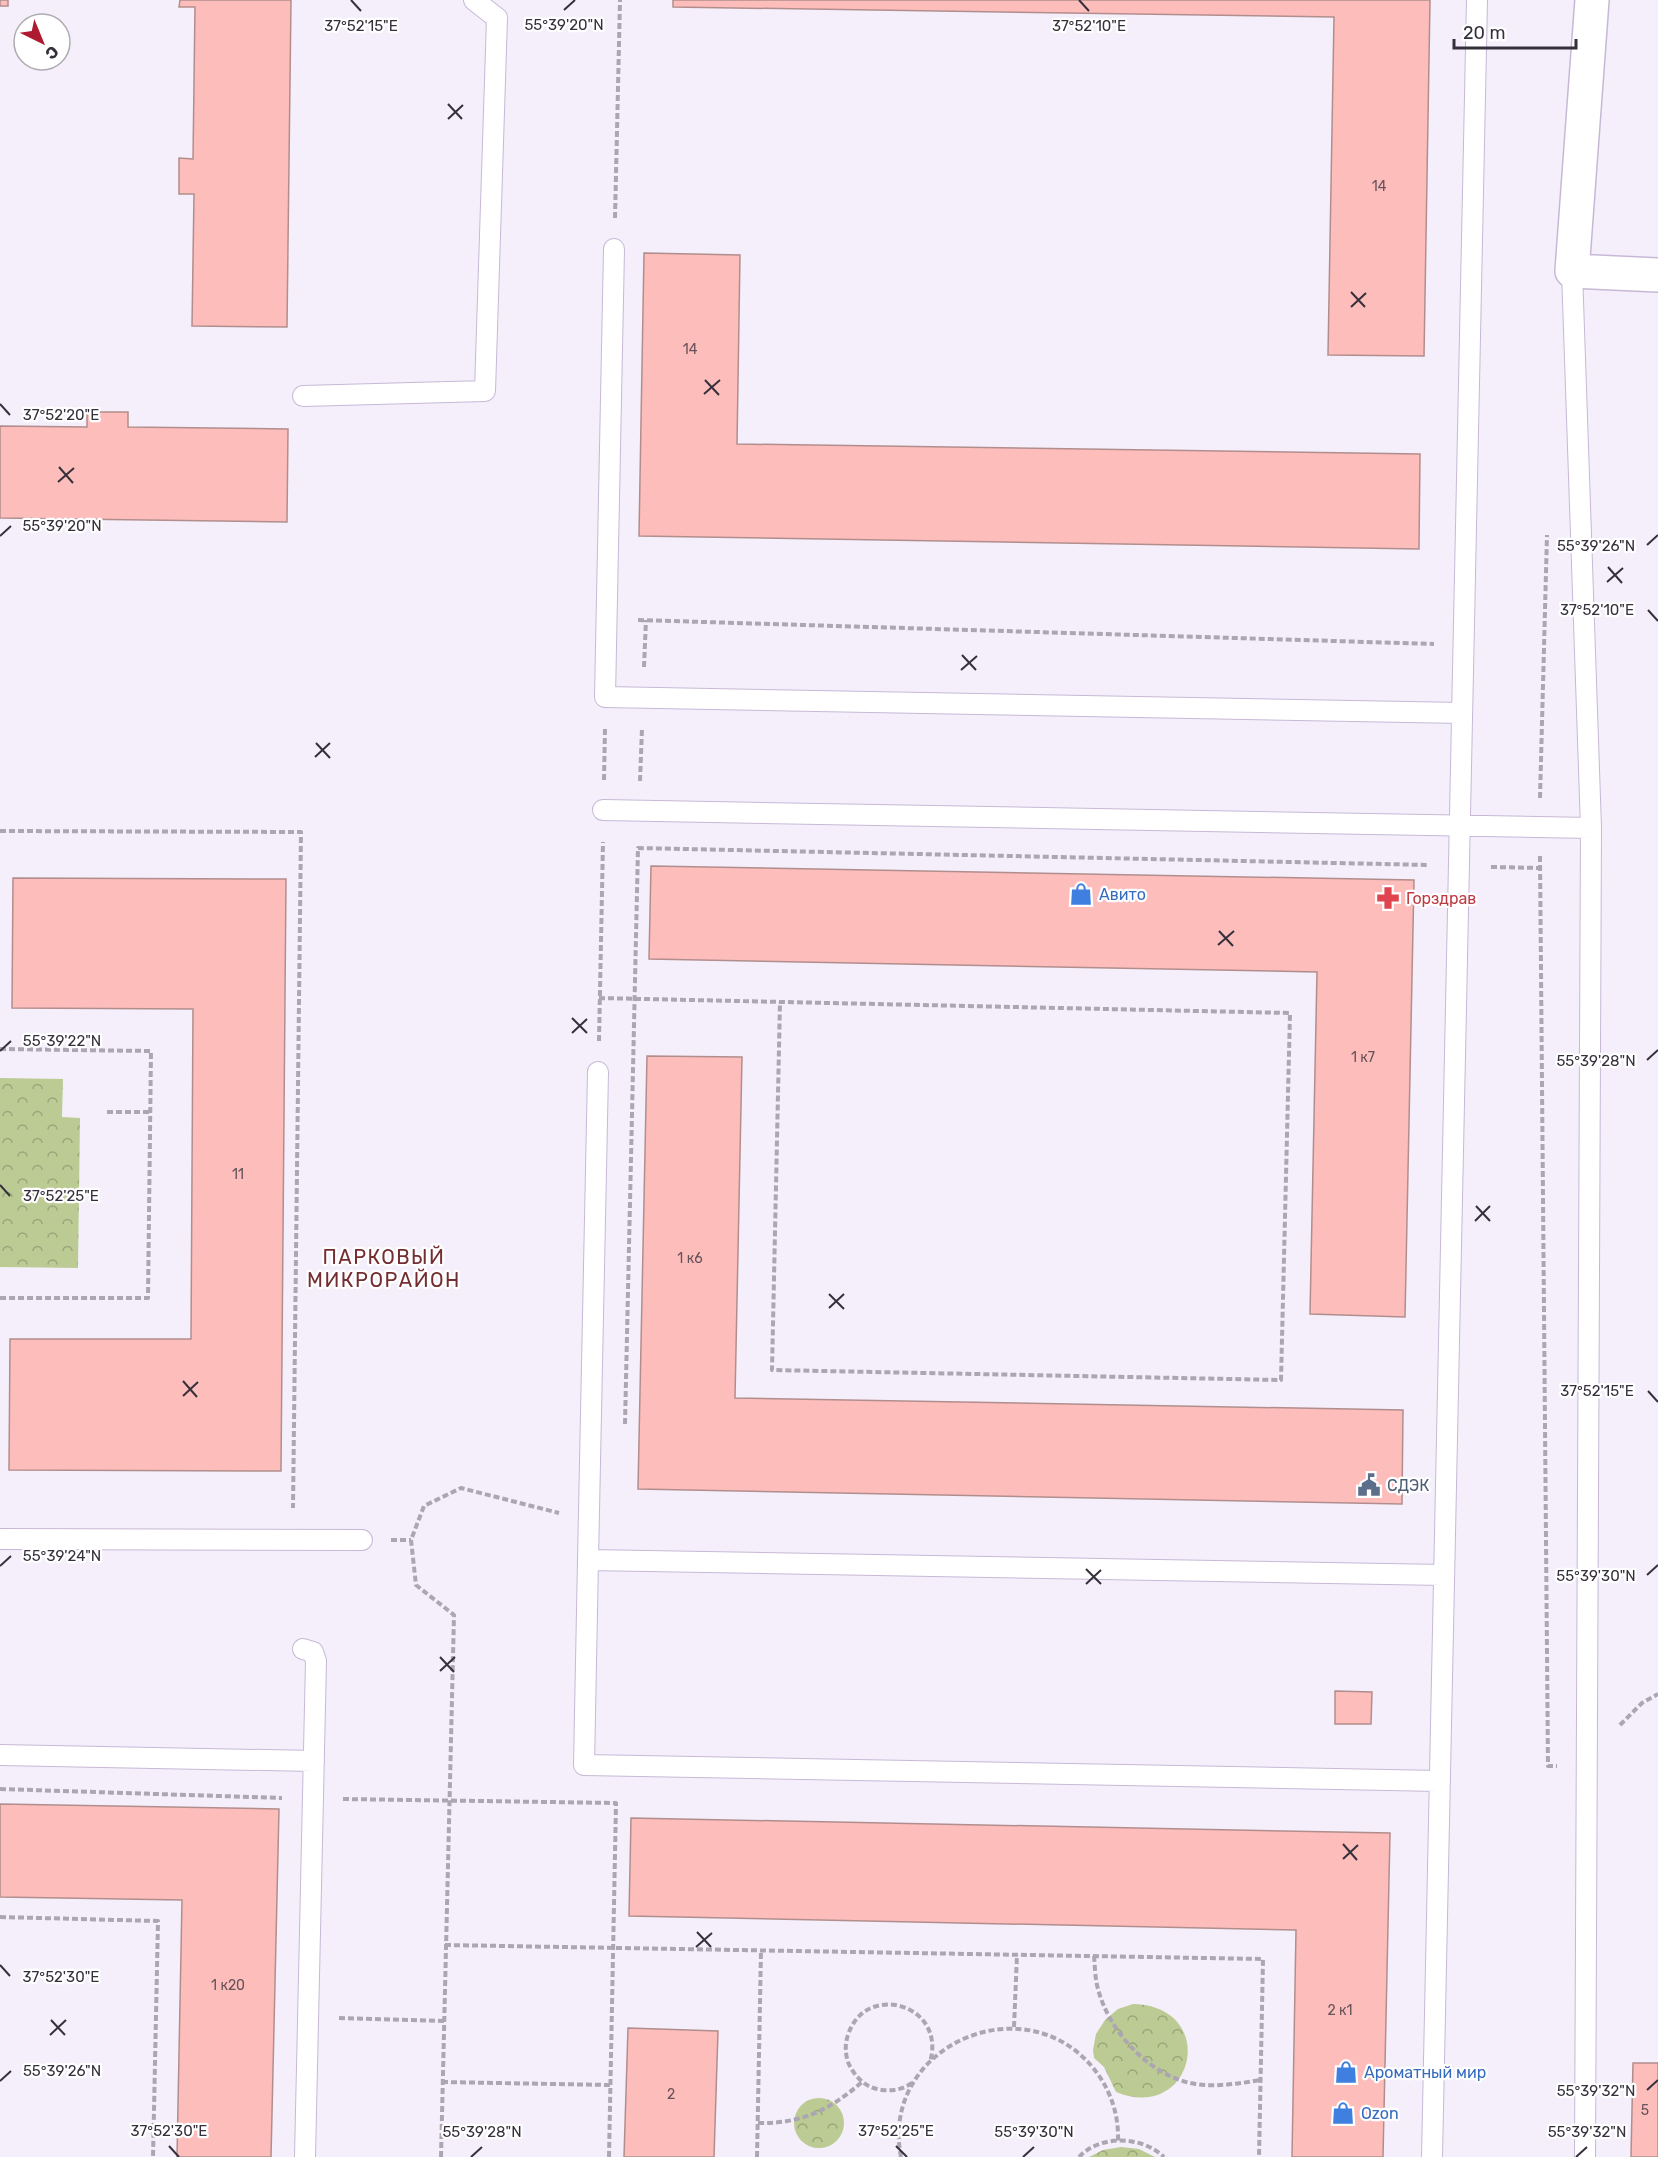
<svg xmlns="http://www.w3.org/2000/svg" width="1658" height="2157" viewBox="0 0 1658 2157" font-family="Rubik,sans-serif">
<style>
.forest{fill:url(#forest-crowns)}
.building{fill:#fdbdbb;stroke:#b18e8d;stroke-width:1.5}
.lines{fill:none;stroke-linecap:round;stroke-linejoin:round}
.service-casing{stroke:#c7b9d6;stroke-width:22}
.tertiary-casing{stroke:#c7b9d6;stroke-width:36}
.path{stroke:#aba6b1;stroke-width:4;stroke-dasharray:6 3;stroke-linecap:butt}
.service{stroke:#fff;stroke-width:20}
.tertiary{stroke:#fff;stroke-width:33}
.ticks{fill:none;stroke:#35303b;stroke-width:2}
.labels{text-anchor:middle;stroke-width:4.5;stroke-linejoin:round;paint-order:stroke}
.number-label{font-size:14px;fill:#67535b}
.shop-label{font-size:16px;fill:#366cbe;stroke:#fff;text-anchor:start}
.health-label{font-size:16px;fill:#be3a42;stroke:#fff;text-anchor:start}
.service-label{font-size:16px;fill:#4e5e75;stroke:#fff;text-anchor:start}
.quarter-label{font-size:20px;letter-spacing:1.5px;fill:#742d30;stroke:#fff}
.ticks-label{font-size:15px;text-anchor:middle;fill:#35303b;stroke:#fff;stroke-width:4.5;stroke-linejoin:round;paint-order:stroke}
</style>
<defs>
<pattern id="forest-crowns" width="20" height="18" patternUnits="userSpaceOnUse" patternTransform="scale(1.5)"><rect width="20" height="18" fill="#bccb94"/><path d="M2 6a3 3 0 1 1 6 0M12 15a3 3 0 1 1 6 0" fill="none" stroke="#9aa57a"/></pattern>
</defs>
<rect width="100%" height="100%" fill="#f4effb"/>
<!-- forest -->
<path class="forest" d="M0,1078L63,1079L62,1117L80,1118L78,1268L0,1267Z
M1133,2004C1220,2006 1195,2124 1116,2092L1104,2067L1094,2058L1093,2050L1096,2034L1105,2020L1118,2009Z
M794 2123a25 25 0 1 1 50 0a25 25 0 1 1-50 0Z
M1121,2147L1139,2149L1155,2157H1089L1103,2150Z"/>
<!-- building -->
<path class="building" d="M0,0H8V6H0Z
M180,0H291L287,327L192,326L194,194H179V158L193,159L195,7H179Z
M673,0H1430L1424,356L1328,355L1334,17L673,7Z
M644,253L740,255L737,444L1420,454L1419,549L639,536Z
M87,412H128V427L288,429L287,522L0,518V426L87,427Z
M651,866L1414,880L1405,1317L1310,1314L1317,972L649,959Z
M13,878L286,879L281,1471L9,1470L10,1339H191L193,1009L12,1008Z
M647,1056L742,1057L735,1398L1403,1410L1402,1504L638,1489Z
M1335,1691L1372,1692L1371,1724H1335Z
M0,1804L279,1809L271,2157H177L182,1900L0,1897Z
M631,1818L1390,1833L1383,2157H1292L1296,1930L629,1916Z
M628,2028L718,2031L714,2157H624Z
M1633,2063H1658V2157H1631Z"/>
<g class="lines">
<!-- service casing -->
<g class="service-casing">
<path id="service" d="M614,249L605,697L1462,713
M1572,271L1591,828L1585,2157
M303,396L485,391L497,18L474,0
M603,810L1591,828
M598,1072L588,1560L1444,1575
M0,1539L362,1540
M588,1560L584,1765L1440,1781
M303,1649L313,1652L316,1661L305,2157
M0,1755L314,1761
M1432,2157L1477,0"/>
</g>
<!-- tertiary casing -->
<g class="tertiary-casing">
<path id="tertiary" d="M1592,0L1572,271L1658,275"/>
</g>
<!-- path -->
<path class="path" d="M615,218L620,0
M638,620L1434,644
M644,667L646,620
M604,780L605,728
M640,781L642,729
M1540,798L1547,535
M0,831L301,832L293,1508
M1540,856L1548,1766H1557
M1491,867L1541,868
M599,998L1290,1013L1281,1380L772,1370L780,1002
M599,1041L603,842
M0,1049L151,1051L148,1298H0
M107,1112H150
M625,1424L638,848L1429,865
M391,1540H411
M1620,1725L1642,1703L1658,1694
M0,1789L282,1798
M343,1799L616,1803L609,2157
M0,1917L158,1921L153,2157
M445,1945L1263,1959L1259,2157
M1094,1956C1095,1967 1095,1979 1098,1989C1110,2035 1156,2083 1205,2085C1224,2086 1242,2083 1261,2080
M339,2018L444,2021
M1014,2027L1017,1955
M442,2082L610,2085
M912,2083C902,2090 889,2092 877,2089C863,2086 853,2074 848,2062C845,2053 845,2043 848,2035C865,1981 947,2004 930,2062
M758,2123C801,2124 830,2110 862,2082
M441,2157L454,1615L416,1585L411,1540L424,1506L461,1488L559,1513
M757,2157L761,1951
M901,2157C879,2047 1024,1982 1094,2069C1110,2089 1119,2114 1118,2141
M1079,2157C1101,2134 1142,2136 1164,2157"/>
<!-- service -->
<use href="#service" class="service"/>
<!-- tertiary -->
<use href="#tertiary" class="tertiary"/>
</g>
<!-- ticks -->
<path class="ticks" d="M351,0L361,11M1079,0L1089,11M564,10L575,0M448,104L462,119M448,119L463,105M1351,292L1365,307M1351,307L1366,293M705,380L719,395M704,394L720,380M0,404L10,415M59,467L73,483M58,482L74,468M0,536L11,526M1647,545L1658,535M1608,567L1622,583M1607,582L1623,568M1648,610L1658,621M962,655L976,670M961,670L977,656M316,743L330,758M315,757L330,743M1219,931L1233,946M1218,945L1234,931M572,1018L587,1033M572,1033L587,1019M0,1051L11,1041M1647,1060L1658,1050M0,1185L10,1196M1476,1206L1490,1221M1475,1221L1490,1206M829,1294L844,1309M829,1308L844,1294M183,1381L197,1397M1648,1391L1658,1402M183,1396L198,1382M0,1566L11,1556M1086,1569L1101,1584M1647,1575L1658,1565M1086,1584L1101,1570M440,1657L454,1672M440,1671L455,1657M1343,1844L1357,1860M1343,1859L1358,1845M697,1932L711,1947M696,1947L712,1933M0,1965L10,1976M51,2020L65,2035M50,2035L66,2020M0,2081L11,2071M1647,2090L1658,2080M169,2146L179,2157M896,2146L907,2157M471,2157L482,2147M1023,2157L1034,2147M1576,2157L1587,2147"/>
<!-- icons -->
<defs>
<g id="shop-bare" transform="scale(1.8)"><path d="M-5-2.5h2.3a2.7 3.5 0 0 1 5.4 0H5L5.5 6h-11ZM-1.5-2.5h3a1.5 2.3 0 0 0-3 0Z" fill="#3f7fe0" stroke="#fff" stroke-width="2.5" paint-order="stroke"/></g>
<g id="pharmacy-bare" transform="scale(1.8)"><path d="M-2-6h4v4h4v4h-4v4h-4v-4h-4v-4h4Z" fill="#e0444e" stroke="#fff" stroke-width="2.5" paint-order="stroke"/></g>
<g id="civic-bare" transform="scale(1.8)"><path d="M-.6-6.5H3V-4.5H.6V-3L4-1V1h2V6H-6V1h2V-1L-.6-3ZM-1.2 2.5V6h2.4V2.5Z" fill="#5c6f8a" stroke="#fff" stroke-width="2.5" paint-order="stroke"/></g>
</defs>
<g fill-rule="evenodd">
<use href="#shop-bare" x="1081" y="894"/>
<use href="#pharmacy-bare" x="1388" y="898"/>
<use href="#civic-bare" x="1369" y="1485"/>
<use href="#shop-bare" x="1346" y="2072"/>
<use href="#shop-bare" x="1343" y="2113"/>
</g>
<g class="labels">
<!-- number labels -->
<g class="number-label">
<text x="1379" y="191">14</text>
<text x="690" y="354">14</text>
<text x="1363" y="1062">1 к7</text>
<text x="238" y="1179">11</text>
<text x="690" y="1263">1 к6</text>
<text x="228" y="1990">1 к20</text>
<text x="1340" y="2015">2 к1</text>
<text x="671" y="2099">2</text>
<text x="1645" y="2115">5</text>
</g>
<!-- shop labels -->
<g class="shop-label">
<text x="1099" y="900">Авито</text>
<text x="1364" y="2078">Ароматный мир</text>
<text x="1361" y="2119">Ozon</text>
</g>
<!-- health labels -->
<g class="health-label">
<text x="1406" y="904">Горздрав</text>
</g>
<!-- service labels -->
<g class="service-label">
<text x="1387" y="1491">СДЭК</text>
</g>
<!-- quarter labels -->
<g class="quarter-label">
<text x="384" y="1264">ПАРКОВЫЙ<tspan x="384" dy="23">МИКРОРАЙОН</tspan></text>
</g>
</g>
<g class="ticks-label">
<text x="564" y="30">55°39'20"N</text>
<text x="361" y="31">37°52'15"E</text>
<text x="1089" y="31">37°52'10"E</text>
<text x="61" y="420">37°52'20"E</text>
<text x="62" y="531">55°39'20"N</text>
<text x="1596" y="551">55°39'26"N</text>
<text x="1597" y="615">37°52'10"E</text>
<text x="62" y="1046">55°39'22"N</text>
<text x="1596" y="1066">55°39'28"N</text>
<text x="61" y="1201">37°52'25"E</text>
<text x="1597" y="1396">37°52'15"E</text>
<text x="62" y="1561">55°39'24"N</text>
<text x="1596" y="1581">55°39'30"N</text>
<text x="61" y="1982">37°52'30"E</text>
<text x="62" y="2076">55°39'26"N</text>
<text x="1596" y="2096">55°39'32"N</text>
<text x="169" y="2136">37°52'30"E</text>
<text x="896" y="2136">37°52'25"E</text>
<text x="482" y="2137">55°39'28"N</text>
<text x="1034" y="2137">55°39'30"N</text>
<text x="1587" y="2137">55°39'32"N</text>
</g>
<!-- north arrow -->
<g transform="translate(42 42) rotate(137)"><circle r="28" fill="#ffffff" stroke="#aeacb1" stroke-width="1.5"/>
<path d="M0-4.5L10 22L0 15L-10 22Z" fill="#ae1a30"/>
<text y="-9" font-size="16" font-weight="bold" text-anchor="middle" fill="#35303b">С</text>
</g>
<!-- scale -->
<path d="M1454 39v9h122v-9" fill="none" stroke="#35303b" stroke-width="3"/>
<text x="1463" y="39" font-size="18" fill="#35303b" stroke="#ffffff" stroke-width="4.5" paint-order="stroke">20 m</text>
</svg>
